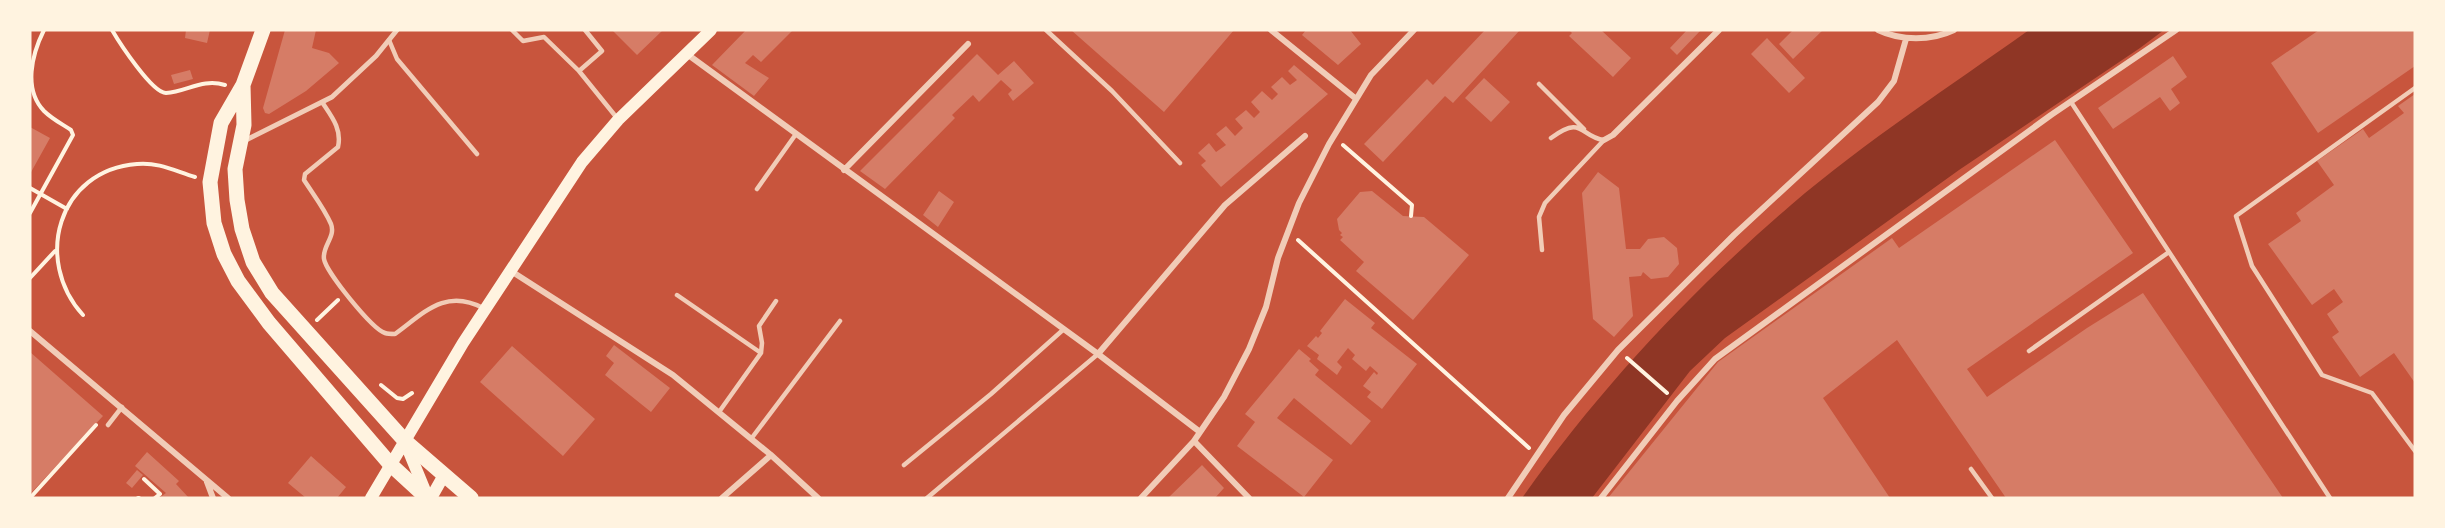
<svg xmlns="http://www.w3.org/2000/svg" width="2445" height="528" viewBox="0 0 2445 528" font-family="'DM Sans',sans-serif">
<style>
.water{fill:#8f3625}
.building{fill:#d67c66}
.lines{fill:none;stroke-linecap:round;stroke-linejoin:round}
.path{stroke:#fff3e0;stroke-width:4}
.service{stroke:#f1ccb7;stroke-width:4.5}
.pedestrian{stroke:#f1ccb7;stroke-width:5}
.minor{stroke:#f1ccb7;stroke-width:6}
.secondary{stroke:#fff3e0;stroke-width:12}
.primary{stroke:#fff3e0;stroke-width:15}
</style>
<rect width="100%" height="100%" fill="#c8553d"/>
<!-- water -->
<path class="water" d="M2029,30H2164L2140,48L1959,170L1725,338L1690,371L1592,498H1522C1601,387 1688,294 1791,205C1866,141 1949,87 2029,30Z"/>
<!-- building -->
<path class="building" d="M186,30H210L207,43L185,38Z
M285,30H316L312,48L329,53L339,63L306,91L269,114L265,113L263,108Z
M612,30H663L637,55Z
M746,30H793L761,62L753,55L745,63L769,78L754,96L712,65Z
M1071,30H1234L1164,112Z
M1306,30H1350L1361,44L1338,65L1302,35Z
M1485,30H1520L1453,103L1445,96L1383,162L1364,144L1427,79L1433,85Z
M1569,30H1601L1631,58L1613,77L1569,36L1572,33Z
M1687,30H1701L1677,55L1670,48Z
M1793,30H1823L1793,59L1779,44Z
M2319,30H2415V66L2318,133L2271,63Z
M1767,38L1805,78L1789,93L1751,54Z
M977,54L998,75L1014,61L1034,83L1013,101L1008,94L1012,90L1001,80L979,102L973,95L952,115L955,118L885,189L860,171Z
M2173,56L2187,77L2171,89L2180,103L2170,111L2160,97L2113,129L2098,108Z
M1294,65L1328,94L1221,187L1201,165L1206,161L1198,153L1209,143L1216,152L1226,145L1216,134L1226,126L1235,136L1243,128L1235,119L1246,110L1254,118L1260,112L1251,102L1262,91L1272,100L1278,94L1271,87L1282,77L1290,85L1297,80L1288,71Z
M190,70L193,79L174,84L171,75Z
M1484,78L1510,102L1491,122L1465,98Z
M2415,94V383L2394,353L2360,377L2332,337L2339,332L2327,314L2343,302L2334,289L2312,305L2268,244L2301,221L2296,213L2334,185L2317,161L2363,129L2369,138L2404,113L2398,106Z
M30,127L50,138L30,174Z
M2055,140L2133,253L1967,369L1987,397L2087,328L2143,293L2283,498H2006L1897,340L1823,398L1890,498H1608L1718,362L1892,238L1899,248Z
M1598,172L1619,188L1626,249H1640L1648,239L1664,237L1677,248L1679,264L1668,277L1651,279L1643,272L1641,276L1629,277L1633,316L1614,337L1593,319L1582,193Z
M939,191L954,202L938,227L923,215Z
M1372,191L1403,216L1424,217L1469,255L1413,320L1356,271L1364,262L1340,240L1343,237L1340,235L1342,233L1339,230L1337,219L1360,192Z
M1345,299L1375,323L1371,328L1417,364L1382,409L1367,397L1371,392L1363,386L1374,372L1377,375L1378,373L1370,366L1366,371L1352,359L1355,355L1348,348L1337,362L1342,367L1337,375L1317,359L1319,355L1307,346L1316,336L1318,338L1322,333L1320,331Z
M614,345L670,388L651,412L605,375L614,363L606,356Z
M512,346L595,419L563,456L480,382Z
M1299,349L1311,359L1309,361L1319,370L1315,375L1371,421L1351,445L1294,398L1277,418L1333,460L1304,497L1237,446L1255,422L1245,414Z
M30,352L103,416L30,494Z
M147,452L179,481L176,484L189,498H159L166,493L135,466Z
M311,456L346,487L337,498H306L288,483Z
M1202,465L1224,488L1215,498H1168Z
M137,470L143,475L132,488L126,483Z"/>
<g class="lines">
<!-- path -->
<path class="path" d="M112,30C119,42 152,93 166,93C187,92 202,78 225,85
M1343,145L1412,205L1411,216
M30,188L67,209
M30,213L73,135L71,130C62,124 52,119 44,111C23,89 32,54 44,30
M1298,240L1529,448
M30,278L55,251
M83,315C33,260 58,170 137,164C159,162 175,171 195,177
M317,320L338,300
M1627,358L1667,393
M381,385L397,398L403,399L412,393
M144,479L160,494L155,498
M30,498L96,425
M138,498H139"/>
<!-- service -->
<path class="service" d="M512,30L523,41L544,37L579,71L617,118
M1046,30L1112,91L1180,163
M389,40L397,59L477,154
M579,71L602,51L585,30
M1539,84L1584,129
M2415,88L2236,216L2252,266L2322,375L2372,393L2415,451
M322,102C332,117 342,129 338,147L305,174L304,180C313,194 324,208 331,224C336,237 322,246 324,259C326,272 372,329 385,333C388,334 392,334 395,334C424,313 445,288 483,308
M2071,102L2330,498
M1551,138C1583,114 1580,137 1604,140
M757,189L796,134
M1542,250L1539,217L1545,203L1604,140
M677,295L761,353
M2029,351L2169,252
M719,412L761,353L762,343L759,326L776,301
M108,425L122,407
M751,439L840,321
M904,465L991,394L1064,329
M1971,469L1992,498
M927,498L1098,354"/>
<!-- pedestrian -->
<path class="pedestrian" d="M244,141L332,97L376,56L397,30"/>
<!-- minor -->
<path class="minor" d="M1271,30L1355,98
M1878,30C1901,41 1931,41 1954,30
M687,54L1098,354L1200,432
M1604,140L1613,135L1719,30
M844,170L968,44
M511,271L673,375L771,455L818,498
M30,331L228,498
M1098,354L1225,205L1305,136
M1194,441L1249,498
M207,482L213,498
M722,498L771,455
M1141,498L1194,441L1224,397L1249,349L1266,307L1278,258L1299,203L1329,144L1371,75L1414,30
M1508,498L1564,415L1618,350L1734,235L1878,102L1894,81L1906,39
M1601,498L1677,401L1715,359L2051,115L2176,30"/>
<!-- secondary -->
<path class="secondary" d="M405,442L428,498
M371,498L463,343L582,162L618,120L711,30
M431,498L444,475"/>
<!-- primary -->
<path class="primary" d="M263,30L243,85L221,123L210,182L214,223L224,254L238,281L269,323L390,464L427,498
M243,85L244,125L235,169L237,200L242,229L253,262L272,293L405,441L471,498"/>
</g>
<!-- border -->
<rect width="2445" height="528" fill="none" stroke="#fff3e0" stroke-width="63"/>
</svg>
